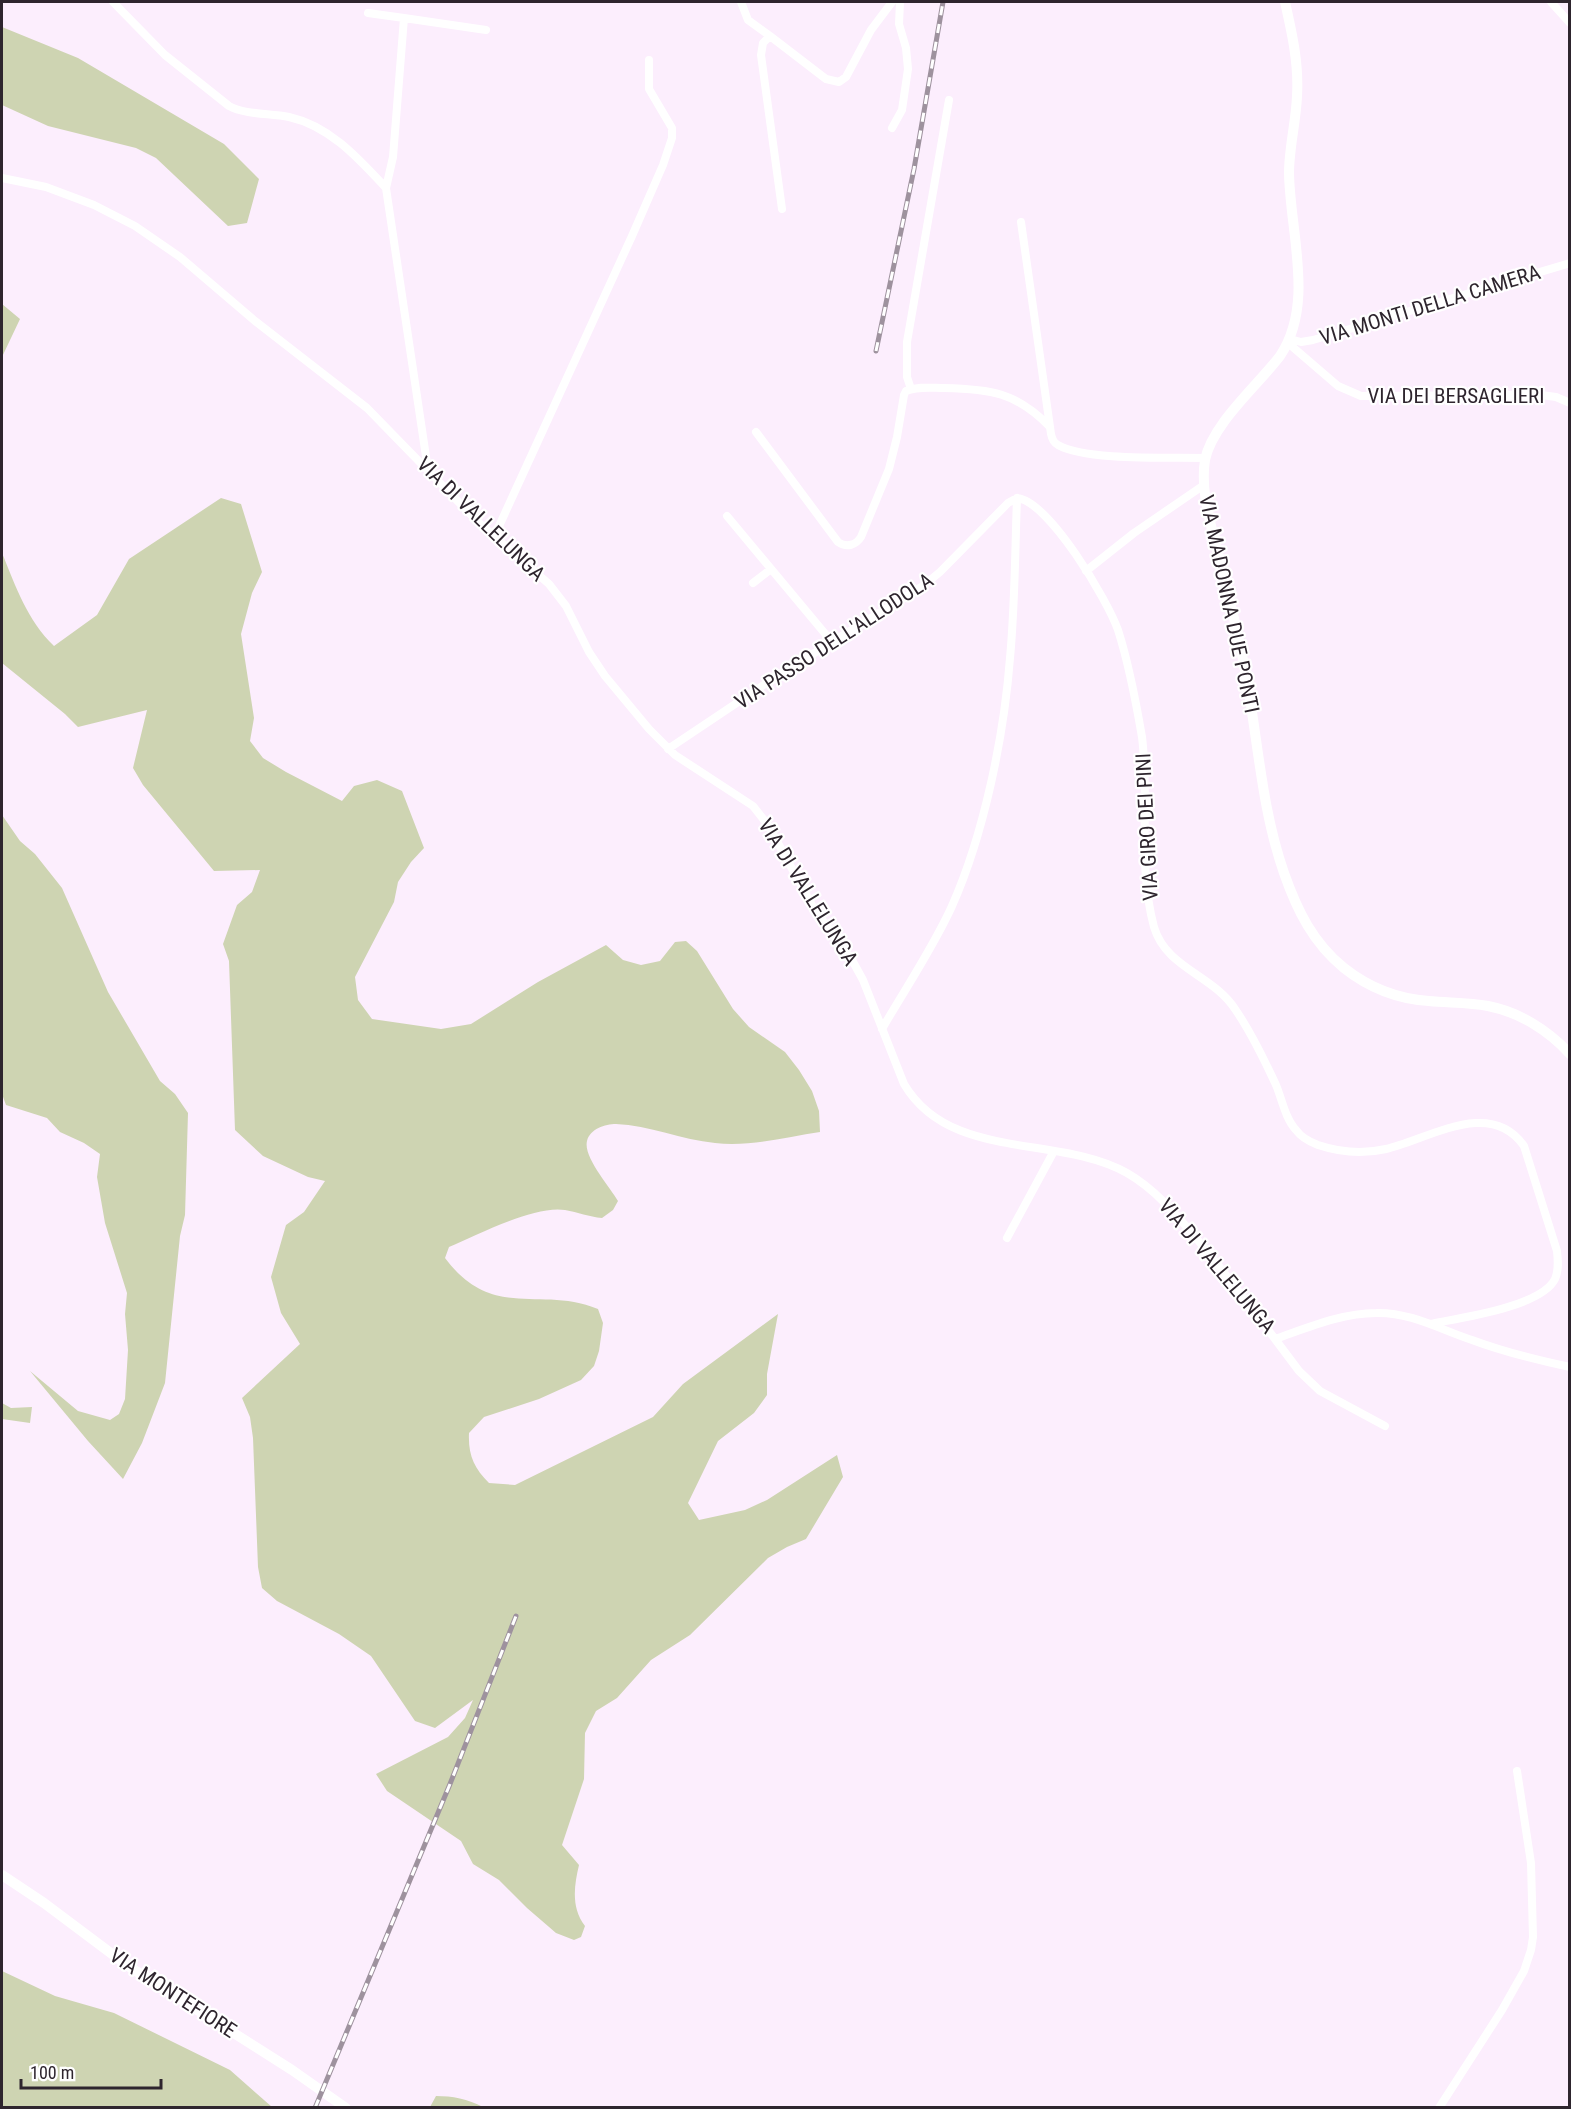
<svg xmlns="http://www.w3.org/2000/svg" width="1571" height="2109" viewBox="0 0 1571 2109" font-family="'Roboto Condensed',sans-serif">
<style>
.green{fill:#ced4b2}
.lines{fill:none;stroke-linecap:round;stroke-linejoin:round}
.minor{stroke:#fff;stroke-width:8}
.secondary{stroke:#fff;stroke-width:10}
.rail-casing{stroke:#9e929e;stroke-width:5}
.rail{stroke:#fff;stroke-width:3;stroke-dasharray:9;stroke-linecap:butt}
.labels{text-anchor:middle;stroke-width:4.5;stroke-linejoin:round;paint-order:stroke}
.street-label{font-size:21px;fill:#2e252e;stroke:#fff}
</style>
<rect width="100%" height="100%" fill="#fceefd"/>
<!-- green -->
<path class="green" d="M2,27L78,58L224,144L259,179L247,223L228,226L156,158L136,148L48,126L2,105Z
M2,304L20,319L2,357Z
M221,498L241,504L262,572L252,593L241,634L254,718L250,741L263,758L286,772L342,801L354,786L377,780L402,791L424,848L411,862L398,882L394,902L355,977L358,1000L372,1019L441,1029L471,1024L538,982L606,945L623,960L641,965L660,961L675,942L686,941L697,951L733,1009L749,1027L785,1052L799,1070L812,1091L819,1111L820,1132C786,1137 750,1147 715,1143C682,1140 649,1125 616,1124C605,1124 590,1129 587,1141C583,1157 610,1187 618,1201L613,1210L602,1218C589,1217 578,1212 565,1210C535,1205 477,1235 449,1247L445,1258C493,1322 540,1285 598,1309L603,1323L599,1351L594,1366L581,1380L539,1399L484,1417L469,1433C468,1455 474,1468 489,1483L515,1485L653,1417L683,1384L778,1314L767,1374V1395L754,1413L718,1441L688,1503L699,1520L745,1510L767,1500L837,1455L843,1477L806,1539L787,1547L768,1558L690,1635L651,1660L617,1698L596,1711L585,1733L584,1779L562,1845L579,1865C574,1886 571,1908 585,1926L581,1937L574,1940L556,1933L527,1908L499,1880L473,1864L461,1841L387,1791L376,1774L448,1737L465,1718L473,1700L435,1728L415,1721L371,1656L339,1634L277,1601L262,1588L258,1567L253,1438L250,1417L242,1398L300,1344L281,1313L271,1277L286,1225L304,1212L325,1181L308,1177L263,1156L235,1130L229,961L223,944L237,905L252,892L260,870L214,871L143,785L133,768L147,710L78,727L65,714L2,663V553C16,587 27,620 54,646L97,615L129,559Z
M2,815L20,841L35,854L62,888L108,992L160,1081L175,1094L188,1113L185,1215L180,1236L165,1383L142,1443L123,1479L88,1441L30,1371L78,1411L110,1420L119,1414L125,1399L128,1350L125,1314L127,1293L105,1223L97,1177L100,1154L84,1143L60,1132L47,1118L6,1105L2,1094Z
M2,1403L11,1408L32,1407L30,1423L2,1419Z
M2,1971L55,1996L114,2013L230,2070L272,2107H2Z
M436,2096C452,2096 468,2099 483,2107H430Z"/>
<g class="lines">
<!-- minor -->
<path class="minor" d="M113,2L165,55L229,106C246,115 269,113 289,117C330,126 359,159 386,188L428,470
M741,2L748,20L770,36
M1551,2L1570,23
M368,13L404,18L393,157L386,188
M404,18L486,30
M892,128L902,110L908,69L906,48L899,24L900,2
M2,178L46,187L94,205L135,226L180,257L255,321L367,408L479,523L549,584L566,606L589,652L605,676L649,729L675,755L753,806L768,825L813,907L852,960L863,980L904,1084C950,1162 1058,1134 1127,1173C1157,1190 1180,1219 1202,1245C1227,1276 1251,1307 1275,1339C1307,1328 1342,1313 1376,1313C1411,1312 1441,1330 1472,1340C1504,1352 1537,1360 1570,1367
M782,209L761,55L763,43L770,36L826,79L839,82L846,77L871,30L892,2
M1021,222L1051,434C1052,439 1054,443 1058,445C1086,461 1171,457 1206,458
M1290,339L1301,342L1313,340L1570,263
M1288,343L1338,386L1361,396L1541,395L1556,397L1570,403
M911,389L907,377V342L949,100
M756,432L838,542C847,548 856,545 861,537L889,469L897,437L904,395L906,391C918,386 932,388 944,388C990,389 1016,392 1050,427
M1017,498C1049,501 1108,601 1118,630C1129,664 1136,702 1142,737C1150,800 1137,864 1154,927C1166,968 1213,975 1235,1009C1251,1032 1264,1059 1276,1085C1282,1099 1285,1118 1296,1130C1301,1137 1310,1142 1318,1145C1339,1152 1364,1154 1386,1149C1427,1140 1490,1097 1524,1146L1557,1251C1558,1260 1559,1270 1555,1279C1541,1307 1460,1318 1430,1324
M727,516L832,642
M494,537L632,236L663,165L672,138V128L649,89V60
M1086,571L1134,533L1204,485
M753,583L771,569
M668,749L777,676L923,586L940,572L1008,503L1017,498
M882,1029C905,989 933,948 952,906C984,834 1004,736 1010,658C1015,605 1015,551 1017,498
M1007,1238L1054,1151
M1275,1339L1299,1371L1320,1391L1385,1426
M1439,2108L1502,2010L1524,1971L1531,1950L1533,1937L1531,1863L1517,1771"/>
<!-- secondary -->
<path class="secondary" d="M1285,2C1292,33 1299,64 1297,96C1296,122 1289,148 1289,173C1290,233 1315,304 1280,356C1258,385 1212,424 1205,460C1200,491 1211,524 1218,554C1228,593 1238,631 1245,670C1258,738 1261,807 1284,873C1297,910 1313,943 1344,968C1368,987 1398,999 1429,1001C1448,1003 1468,1002 1488,1006C1519,1012 1548,1030 1570,1054
M2,1875L44,1903L128,1966L292,2070L346,2108"/>
<!-- rail casing -->
<g class="rail-casing">
<path id="rail" d="M876,351L914,169L943,2
M315,2108L450,1784L516,1616"/>
</g>
<!-- rail -->
<use href="#rail" class="rail"/>
</g>
<g class="labels">
<!-- street labels -->
<g class="street-label">
<text transform="translate(1430 305) rotate(-17)" y="7">VIA MONTI DELLA CAMERA</text>
<text x="1456" y="403">VIA DEI BERSAGLIERI</text>
<text transform="translate(481 519) rotate(44)" y="7">VIA DI VALLELUNGA</text>
<text transform="translate(1229 604) rotate(78)" y="7">VIA MADONNA DUE PONTI</text>
<text transform="translate(834 641) rotate(-33)" y="7">VIA PASSO DELL'ALLODOLA</text>
<text transform="translate(1147 827) rotate(-93)" y="7">VIA GIRO DEI PINI</text>
<text transform="translate(808 892) rotate(58)" y="7">VIA DI VALLELUNGA</text>
<text transform="translate(1217 1266) rotate(50)" y="7">VIA DI VALLELUNGA</text>
<text transform="translate(173 1993) rotate(33)" y="7">VIA MONTEFIORE</text>
</g>
</g>
<!-- border -->
<rect width="1571" height="2109" fill="none" stroke="#2e252e" stroke-width="6"/>
<!-- scale -->
<path d="M21 2079v9h140v-9" fill="none" stroke="#2e252e" stroke-width="3"/>
<text x="30" y="2079" font-size="18" fill="#2e252e" stroke="#ffffff" stroke-width="4.5" paint-order="stroke">100 m</text>
</svg>
